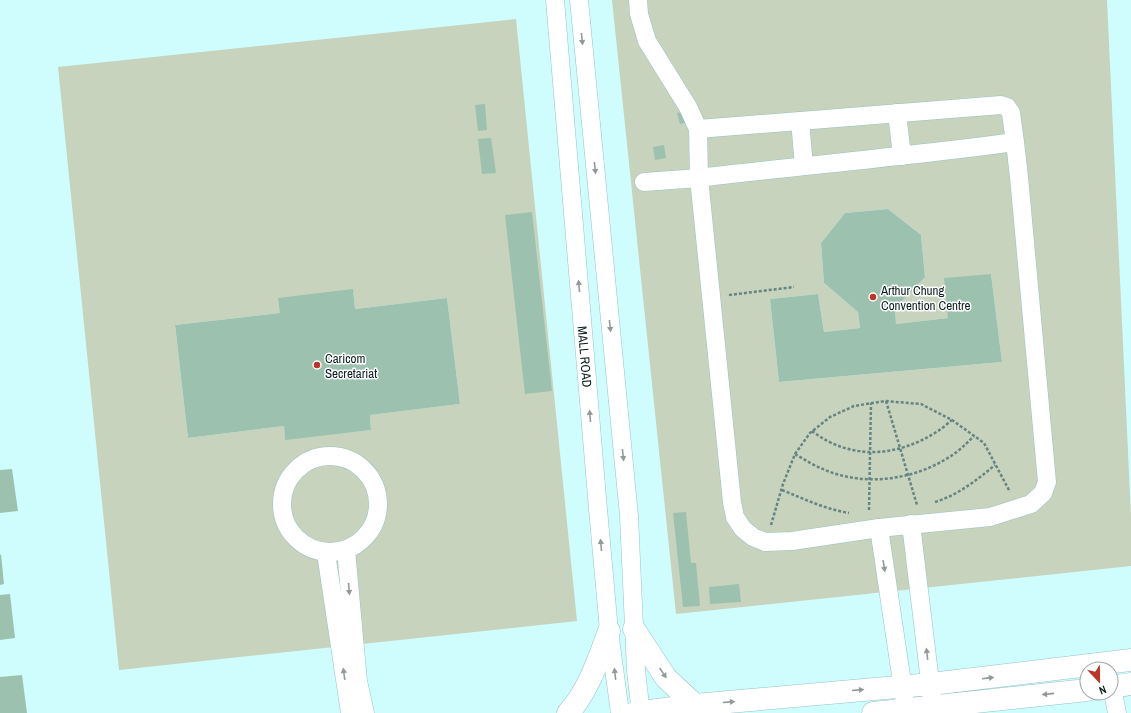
<svg xmlns="http://www.w3.org/2000/svg" width="1131" height="713" viewBox="0 0 1131 713" font-family="'Archivo Narrow',sans-serif">
<style>
.green{fill:#c7d3bc;fill-rule:evenodd}
.building{fill:#9dc1af}
.lines{fill:none;stroke-linecap:round;stroke-linejoin:round}
.minor-casing{stroke:#97c3c4;stroke-width:19}
.major-casing{stroke:#97c3c4;stroke-width:23}
.path{stroke:#658484;stroke-width:2.5;stroke-dasharray:3 2;stroke-linecap:butt}
.minor{stroke:#fff;stroke-width:18}
.major{stroke:#fff;stroke-width:22}
.oneway{fill:#919999}
.poi-dot{fill:#c03328;stroke:#fff;stroke-width:1.5}
.labels{text-anchor:middle;stroke-width:3;stroke-linejoin:round;paint-order:stroke}
.poi-label{font-size:13px;fill:#0b1d1d;stroke:#fff;text-anchor:start}
.street-label{font-size:13px;fill:#0b1d1d;stroke:#fff}
</style>
<rect width="100%" height="100%" fill="#cffdfe"/>
<!-- green -->
<path class="green" d="M612,0H1107L1131,516V566L676,614ZM888,209L921,235L925,276L895,308L896,324L948,318L991,274L1002,362L779,382L770,299L818,294L824,332L860,328L858,312L824,283L821,243L845,213Z
M516,19L577,621L119,670L58,67ZM353,290L355,309L447,298L460,404L370,415L371,430L285,439L284,426L188,438L175,325L280,313Z"/>
<!-- building -->
<path class="building" d="M485,104L487,130L478,131L475,105Z
M686,111L688,122L680,124L677,113Z
M491,138L496,173L482,174L478,139Z
M664,145L666,158L655,160L653,147Z
M888,209L921,235L925,277L895,308L896,324L948,318L944,278L991,274L1002,362L779,382L770,299L818,294L824,332L860,328L858,312L824,283L821,243L845,213Z
M532,212L552,391L525,394L505,215Z
M353,289L355,309L447,298L460,404L370,415L371,430L285,440L284,426L188,438L175,325L280,313L278,298Z
M12,469L18,511L0,513V470Z
M686,512L691,563H696L700,606L683,607L673,513Z
M1,554L4,584L0,585V555Z
M739,584L741,602L710,604L709,587Z
M10,594L15,638L0,640V595Z
M22,675L27,713H0V677Z"/>
<g class="lines">
<!-- minor casing -->
<g class="minor-casing">
<g id="minor">
<path id="s1" d="M555,0L598,509L609,631L620,713"/>
<path d="M579,0L629,516L636,671L641,713"/>
<path d="M638,0L639,14L647,41L688,107L698,129"/>
<path d="M897,113L902,156"/>
<path d="M800,121L804,166"/>
<path d="M644,182L699,178L706,177C809,165 912,156 1015,142L1019,177L1047,482L1043,493L1031,504L990,517L879,528L792,541L765,542L753,537L743,529L735,517L732,502L699,178L698,129L1001,105L1007,107L1011,113L1015,142"/>
<circle cx="330" cy="504" r="48"/>
<path d="M911,524L933,707"/>
<path d="M879,528L906,709"/>
<path d="M346,550L358,681L365,713"/>
<path d="M326,553L350,713"/>
<path d="M1112,687L1117,713"/>
</g>
</g>
<!-- major casing -->
<g class="major-casing">
<path id="major" d="M634,629L666,678L695,705
M1111,687L1131,684
M568,713C588,692 599,658 609,631
M635,713L695,705L931,684L1131,660
M873,713L1087,690"/>
</g>
<!-- path -->
<path class="path" d="M729,295L794,287
M886,401L917,505
M812,431C851,461 898,457 938,431C943,428 948,423 952,420
M795,454C805,460 815,466 825,470C868,488 921,479 958,451C964,446 969,441 974,436
M782,490C804,499 825,509 849,513
M935,502C958,495 977,480 995,465
M869,510L871,403
M771,525L783,484L795,454L810,433L830,417L854,406L885,401L921,404L952,420L984,443L1010,492"/>
<!-- minor -->
<use href="#minor" class="minor"/>
<!-- major -->
<use href="#major" class="major"/>
</g>
<!-- one-way arrows -->
<defs><path id="oneway-solid" d="M-6-.8H1V-3.2L6.5 0L1 3.2V.8H-6Z"/></defs>
<g class="oneway">
<use href="#oneway-solid" transform="translate(582 39) rotate(84)"/>
<use href="#oneway-solid" transform="translate(595 168) rotate(84)"/>
<use href="#oneway-solid" transform="translate(579 286) rotate(-95)"/>
<use href="#oneway-solid" transform="translate(610 326) rotate(84)"/>
<use href="#oneway-solid" transform="translate(590 416) rotate(-95)"/>
<use href="#oneway-solid" transform="translate(623 455) rotate(84)"/>
<use href="#oneway-solid" transform="translate(601 545) rotate(-95)"/>
<use href="#oneway-solid" transform="translate(884 566) rotate(81)"/>
<use href="#oneway-solid" transform="translate(349 589) rotate(85)"/>
<use href="#oneway-solid" transform="translate(927 654) rotate(-97)"/>
<use href="#oneway-solid" transform="translate(663 673) rotate(56)"/>
<use href="#oneway-solid" transform="translate(344 674) rotate(-98)"/>
<use href="#oneway-solid" transform="translate(615 674) rotate(-97)"/>
<use href="#oneway-solid" transform="translate(988 678) rotate(-7)"/>
<use href="#oneway-solid" transform="translate(858 690) rotate(-5)"/>
<use href="#oneway-solid" transform="translate(1048 694) rotate(174)"/>
<use href="#oneway-solid" transform="translate(729 702) rotate(-5)"/>
</g>
<!-- markers -->
<g class="poi-dot">
<circle cx="873" cy="297" r="4"/>
<circle cx="317" cy="365" r="4"/>
</g>
<g class="labels">
<!-- poi labels -->
<g class="poi-label">
<text x="881" y="295">Arthur Chung<tspan x="881" dy="15">Convention Centre</tspan></text>
<text x="325" y="363">Caricom<tspan x="325" dy="15">Secretariat</tspan></text>
</g>
<!-- street labels -->
<g class="street-label">
<text dy="5" stroke="none"><textPath href="#s1" startOffset="358">MALL ROAD</textPath></text>
</g>
</g>
<!-- north arrow -->
<g transform="translate(1099 681) rotate(158)"><circle r="19" fill="#ffffff" stroke="#9da5a5"/>
<path d="M0-3L7 15L0 10L-7 15Z" fill="#c03328"/>
<text y="-6" font-size="11" font-weight="bold" text-anchor="middle" fill="#0b1d1d">N</text>
</g>
</svg>
